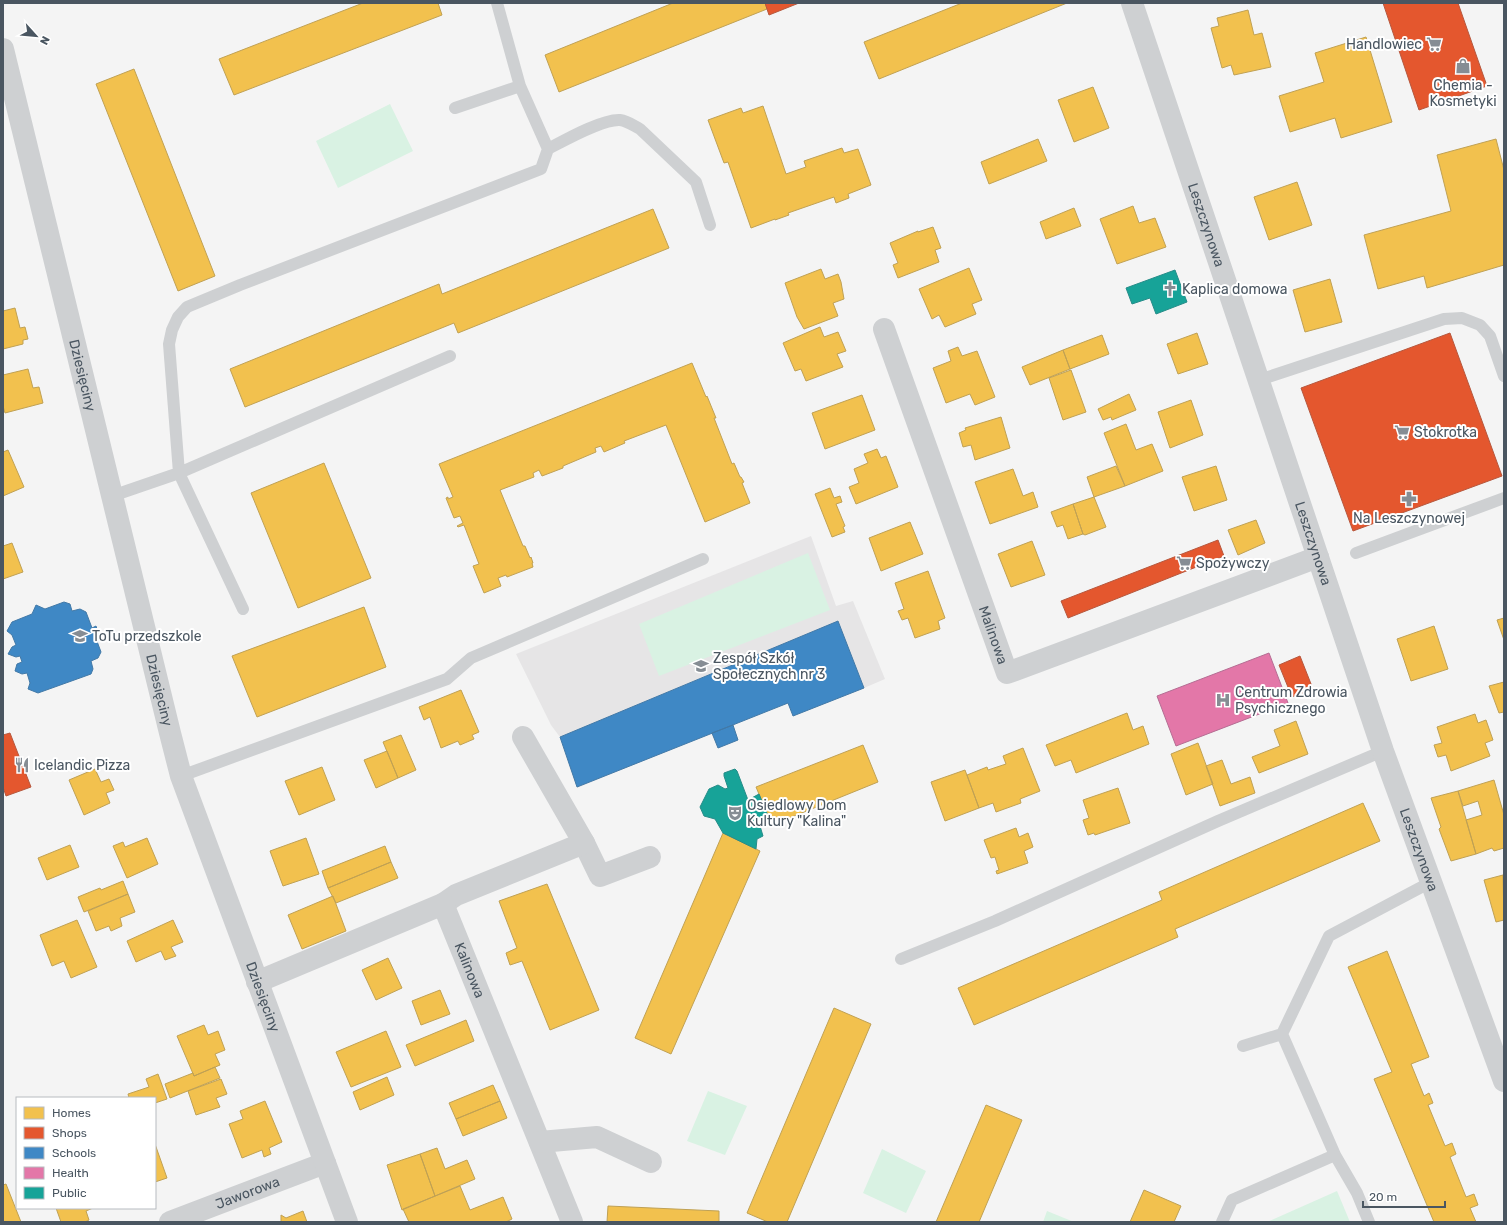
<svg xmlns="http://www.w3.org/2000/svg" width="1507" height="1225" viewBox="0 0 1507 1225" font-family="Rubik,sans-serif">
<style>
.education{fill:#e6e5e6}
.green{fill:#d9f2e3}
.homes{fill:#f2c14e;stroke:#c0a154}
.shops{fill:#e4572e;stroke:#b6573d}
.schools{fill:#3f88c5;stroke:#4279a7}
.health{fill:#e377a8;stroke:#b56d93}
.public{fill:#17a398;stroke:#268c88}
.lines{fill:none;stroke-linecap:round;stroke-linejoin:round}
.service{stroke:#ced0d2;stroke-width:12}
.minor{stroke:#ced0d2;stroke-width:22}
.tertiary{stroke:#ced0d2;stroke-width:22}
.labels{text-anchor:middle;stroke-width:4;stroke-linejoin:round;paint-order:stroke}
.poi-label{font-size:14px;fill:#4a5661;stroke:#fff;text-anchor:start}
.street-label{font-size:14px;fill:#4a5661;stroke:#fff}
</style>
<rect width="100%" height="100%" fill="#f4f4f4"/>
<!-- education -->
<path class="education" d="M811,536L836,606L853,601L885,679L864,688L793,716L788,703L733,725L738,740L718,748L711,733L577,788L560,737L551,725L516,654Z"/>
<!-- green -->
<path class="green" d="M390,104L413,151L338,188L316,141Z
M808,553L830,610L659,676L639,624Z
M708,1091L747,1106L725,1155L687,1141Z
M882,1149L926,1171L906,1213L863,1193Z
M1337,1191L1350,1222H1267Z
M1047,1211L1074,1222H1043Z"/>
<!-- homes -->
<path class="homes" d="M363,3H438L442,15L234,95L219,59Z
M673,3H765L767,9L559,92L545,55Z
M962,3H1067L879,79L864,42Z
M1248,10L1254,35L1262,33L1271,67L1234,75L1231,65L1222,68L1211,28L1219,26L1217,18Z
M1366,37L1392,122L1341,138L1335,118L1290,132L1279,96L1324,82L1315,53Z
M134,69L215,276L178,291L96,84Z
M1093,87L1109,128L1074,142L1058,100Z
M763,106L786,174L806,167L804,161L842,148L844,153L858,149L871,185L848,194L849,198L836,203L834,197L788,213L789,215L775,220V219L751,228L728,162L724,163L708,120L741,108L743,113Z
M1038,139L1047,161L989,184L981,162Z
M1496,139L1504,170V265L1427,288L1424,276L1378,289L1364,235L1451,211L1437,155Z
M1297,182L1312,225L1269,240L1254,197Z
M1133,206L1139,223L1155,218L1166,247L1117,264L1100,219Z
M1074,208L1081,226L1046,239L1040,222Z
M653,209L669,248L458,333L454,323L245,407L230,369L439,284L442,294Z
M933,227L941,248L935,250L939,262L898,278L893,265L898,263L890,243L918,231V232Z
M969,268L982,300L972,304L976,314L945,327L939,315L932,319L919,289Z
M821,269L825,279L838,274L841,282L844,299L833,303L838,316L804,329L797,317L785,283Z
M1330,279L1342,322L1305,332L1293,290Z
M15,308L20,328L25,327L28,339L23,340V344L3,349V311Z
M820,327L824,337L838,332L846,351L837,354L843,367L806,381L801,369L795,371L783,343Z
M1197,333L1208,364L1178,374L1167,344Z
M1102,335L1109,354L1070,369L1063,350Z
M958,347L962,356L977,351L995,397L975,405L970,394L946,403L933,368L951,361L948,351Z
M1063,350L1070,369L1030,385L1022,367Z
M692,363L706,397L707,396L716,418H714L732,464L734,463L740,477H741L744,482L742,483L750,503L705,522L666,425L624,441L625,443L604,452L601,446L595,448L596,452L563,466V468L542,476L539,470L533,473L534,477L500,490L523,546H525L530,558L531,557L533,563H532L533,567L507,577L506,575L498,578L501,586L484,593L473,566L479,564L464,525L458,527L457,526L463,523L460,516L454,518L446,498L448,497V499L453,497L439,464Z
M28,369L33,388L39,387L43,403L5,413L3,406V375Z
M1071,370L1086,412L1063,420L1049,378Z
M1129,394L1136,410L1112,420L1111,417L1103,420L1098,409Z
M862,395L875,430L825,449L812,413Z
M1191,400L1203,435L1170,448L1158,412Z
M1001,417L1010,448L975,460L971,445L963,447L959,433L966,430L965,428Z
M1126,424L1136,450L1152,444L1163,471L1125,486L1104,433Z
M877,449L881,458L886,456L898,487L856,504L849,487L859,483L854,469L868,463L864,454Z
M8,450L24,487L3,496V452Z
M324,463L371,578L298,608L251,493Z
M1116,466L1125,486L1094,497L1087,477Z
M1216,466L1227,500L1194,511L1182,477Z
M1013,469L1023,496L1033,492L1038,507L990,524L975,482Z
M830,488L834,498L840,496L842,502L836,504L845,526L843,527L845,532L832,537L815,494Z
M1094,497L1106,527L1085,535L1083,534L1073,504Z
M1073,504L1083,534L1068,539L1063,525L1057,527L1051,512Z
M1256,520L1265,543L1238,555L1228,530Z
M910,522L923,554L881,571L869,538Z
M1032,541L1045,575L1011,587L998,554Z
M12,543L23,572L3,579V546Z
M928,571L945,618L938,621L940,629L915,638L908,618L902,620L898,611L904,609L895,583Z
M364,607L386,667L257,717L232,656Z
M1504,618V640L1497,620Z
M1434,626L1448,669L1411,681L1397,639Z
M1504,682V712L1499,713L1489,686Z
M461,690L479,732L472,735L474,739L460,745L458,741L441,748L430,717L424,720L419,707Z
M1127,713L1133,730L1143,726L1149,744L1076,773L1071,760L1055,766L1046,745Z
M1475,714L1478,723L1486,720L1493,740L1485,743L1490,756L1451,771L1446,755L1438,757L1434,745L1442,743L1437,727Z
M1296,721L1308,754L1259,773L1252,757L1280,746L1274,730Z
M401,735L416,770L398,778L383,742Z
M1198,743L1213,784L1186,795L1171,754Z
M863,745L878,782L772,825L756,787Z
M1023,748L1040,791L1020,799L1021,803L996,812L993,803L979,808L967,775L987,767L988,770L1006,764L1003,756Z
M387,751L398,778L376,788L364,760Z
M1222,760L1231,784L1250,777L1255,793L1220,806L1206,766Z
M322,767L335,800L299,815L285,781Z
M95,769L101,782L109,779L114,790L106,793L110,803L84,815L69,780Z
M965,770L979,808L945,821L931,782Z
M1494,780L1504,815V848L1494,851L1492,848L1476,854L1466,820L1482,815L1478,801L1463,806L1458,791Z
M1118,788L1130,823L1095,835L1094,833L1088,835L1083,820L1089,818L1083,800Z
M1458,791L1476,854L1451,861L1439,829L1441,827L1431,798Z
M1363,803L1380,841L1175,929L1178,937L974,1025L958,988L1162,900L1159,892Z
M1016,828L1019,837L1028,833L1033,847L1024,851L1028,863L997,874L996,871L999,870L995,857L991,858L984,840Z
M723,833L760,851L671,1054L635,1038Z
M147,838L158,864L127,878L113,846L123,842L125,847Z
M306,838L319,874L283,886L270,851Z
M70,845L79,867L47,880L38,858Z
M385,846L391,862L328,888L322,871Z
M391,862L398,878L336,903L328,888Z
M1503,875L1504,920L1496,922L1484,880Z
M123,881L128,894L84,912L78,897L100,888L101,890Z
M547,884L599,1010L550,1030L522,961L510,965L506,953L517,948L499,901Z
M128,894L135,912L120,918L122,926L111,931L109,926L96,931L88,911Z
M333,896L346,931L302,949L288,915Z
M77,920L97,967L71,978L64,961L52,966L40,935Z
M173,920L183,942L171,947L176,956L165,960L161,951L136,962L127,941Z
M1387,951L1429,1057L1411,1064L1424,1096L1429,1093L1433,1103L1428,1105L1445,1146L1452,1143L1456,1154L1450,1157L1466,1197L1474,1194L1478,1205L1470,1208L1476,1222H1434L1374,1079L1392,1072L1348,967Z
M388,958L402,988L376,1000L362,970Z
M440,990L450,1014L421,1025L412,1001Z
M834,1008L871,1024L787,1222H768L747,1213Z
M466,1020L474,1041L415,1066L406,1045Z
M204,1025L208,1035L218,1031L225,1050L215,1054L220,1065L194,1076L177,1036Z
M386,1031L401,1067L351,1087L336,1052Z
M215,1067L220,1078L170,1098L165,1084L193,1073L194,1076Z
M158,1074L167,1099L155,1103V1098H129L128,1094L149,1087L146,1079Z
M387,1077L394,1095L360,1110L353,1092Z
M221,1079L227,1094L216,1098L220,1107L196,1115L188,1091Z
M493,1085L500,1101L456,1119L449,1103Z
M265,1101L282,1142L269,1148L271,1154L264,1157L262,1150L242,1158L229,1124L243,1119L240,1111Z
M500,1101L507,1118L463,1136L456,1119Z
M986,1105L1022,1120L979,1222H936Z
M155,1144L167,1178L155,1182Z
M437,1148L445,1169L467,1160L475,1179L435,1196L420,1154Z
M420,1154L435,1196L402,1210L387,1165Z
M6,1184L21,1222H3V1185Z
M460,1186L470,1210L503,1197L512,1219L506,1222H409L403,1209Z
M1144,1190L1181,1206L1174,1222H1130Z
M608,1206L719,1211V1222H607Z
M56,1208H93L86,1211L89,1220L85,1222H61Z
M303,1211L307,1222H281V1215L286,1218Z"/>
<!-- shops -->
<path class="shops" d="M765,3H799L769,15Z
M1383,3H1458L1487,86L1419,110Z
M1450,333L1502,476L1353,531L1301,388Z
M1218,540L1224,556L1068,618L1061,601Z
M1300,656L1313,689L1292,697L1279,665Z
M10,733L31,787L6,796L3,787V735Z"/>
<!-- schools -->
<path class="schools" d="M64,602L70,604L72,611L80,609L86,612L92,628L96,626L99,635L95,636L101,652L98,658L91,661L93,669L91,674L38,693L28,689L30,683L27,673L22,674L15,671L17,664L22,662L20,656L16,657L8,654L12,647L16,645L12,635L7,631L12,622L32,614L36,605L45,609Z
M838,621L864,688L793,716L788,703L577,787L560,737Z
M733,725L738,740L718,748L712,733Z"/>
<!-- health -->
<path class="health" d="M1269,653L1288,703L1176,746L1157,696Z"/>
<!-- public -->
<path class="public" d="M1175,270L1187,302L1156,314L1150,298L1132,304L1126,288Z
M735,769L737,771L748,800L759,794L771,823L760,826L763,836L757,839L756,849L723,833L715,819L704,816L700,807L709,789L718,785L725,789L728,788L724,776V773Z"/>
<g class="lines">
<!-- service -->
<path class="service" d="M455,108L520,86
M548,149C565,140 602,119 620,120C628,121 634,126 640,129L696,182L710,225
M1259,380L1444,319L1462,318L1480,325L1490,336L1504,376
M112,496L179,473L450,356
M1356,553L1504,498
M243,609L179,473L169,344L172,330L178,317L187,307L240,285L541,169L548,149L520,86L497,3
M181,776L447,679L471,658L703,559
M901,959L995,921L1218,821L1383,751
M1282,1034L1335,1155L1357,1193L1369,1222
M1243,1046L1282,1034L1329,936L1431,882
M1222,1222L1232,1200L1335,1155"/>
<!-- minor -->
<g class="minor">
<path id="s1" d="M1132,3L1383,751L1504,1081"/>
<path id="s2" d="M884,329L1007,673L1318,557"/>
<path d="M584,843L600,876L650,857"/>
<path d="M443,904L456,895L584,843L523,737"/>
<path id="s3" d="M257,982L443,904L572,1222"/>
<path d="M540,1142L597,1137L651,1162"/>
<path id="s4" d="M170,1222L325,1163"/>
</g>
<!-- tertiary -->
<path class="tertiary" id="s5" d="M3,49L170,733L181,776L347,1222"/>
</g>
<!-- icons -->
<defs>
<g id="supermarket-bare" transform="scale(1.2)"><path d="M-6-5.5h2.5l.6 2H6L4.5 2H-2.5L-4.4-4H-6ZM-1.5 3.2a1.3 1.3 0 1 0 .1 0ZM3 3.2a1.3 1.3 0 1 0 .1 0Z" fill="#868d94" stroke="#fff" stroke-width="2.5" paint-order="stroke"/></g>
<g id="shop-bare" transform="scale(1.2)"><path d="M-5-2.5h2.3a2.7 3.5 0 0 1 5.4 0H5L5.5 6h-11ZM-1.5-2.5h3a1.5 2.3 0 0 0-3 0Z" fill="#868d94" stroke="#fff" stroke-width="2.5" paint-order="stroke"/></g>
<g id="church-bare" transform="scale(1.2)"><path d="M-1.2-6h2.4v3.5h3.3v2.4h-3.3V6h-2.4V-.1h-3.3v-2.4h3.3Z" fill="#868d94" stroke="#fff" stroke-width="2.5" paint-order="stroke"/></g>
<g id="pharmacy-bare" transform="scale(1.2)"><path d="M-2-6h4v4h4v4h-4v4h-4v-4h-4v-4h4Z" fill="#868d94" stroke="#fff" stroke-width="2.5" paint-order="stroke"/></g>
<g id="school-bare" transform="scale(1.2)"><path d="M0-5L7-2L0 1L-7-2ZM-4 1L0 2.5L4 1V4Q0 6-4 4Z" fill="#868d94" stroke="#fff" stroke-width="2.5" paint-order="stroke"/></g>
<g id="hospital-bare" transform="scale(1.2)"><path d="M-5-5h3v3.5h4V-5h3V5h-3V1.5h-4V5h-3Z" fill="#868d94" stroke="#fff" stroke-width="2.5" paint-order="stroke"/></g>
<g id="restaurant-bare" transform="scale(1.2)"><path d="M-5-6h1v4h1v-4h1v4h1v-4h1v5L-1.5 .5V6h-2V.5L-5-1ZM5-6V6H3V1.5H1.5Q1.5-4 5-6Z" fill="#868d94" stroke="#fff" stroke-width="2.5" paint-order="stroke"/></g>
<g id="theatre-bare" transform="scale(1.2)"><path d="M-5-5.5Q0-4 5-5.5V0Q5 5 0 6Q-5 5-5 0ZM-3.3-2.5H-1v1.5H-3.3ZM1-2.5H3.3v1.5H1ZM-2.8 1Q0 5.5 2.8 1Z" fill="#868d94" stroke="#fff" stroke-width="2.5" paint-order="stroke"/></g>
</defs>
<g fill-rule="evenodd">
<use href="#supermarket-bare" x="1434" y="44"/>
<use href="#shop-bare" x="1463" y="66"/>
<use href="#church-bare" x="1170" y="289"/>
<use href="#supermarket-bare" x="1402" y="432"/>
<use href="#pharmacy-bare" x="1409" y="499"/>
<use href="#supermarket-bare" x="1184" y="563"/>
<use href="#school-bare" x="80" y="636"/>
<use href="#school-bare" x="701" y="666"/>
<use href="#hospital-bare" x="1223" y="700"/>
<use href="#restaurant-bare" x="22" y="765"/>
<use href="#theatre-bare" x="735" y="813"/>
</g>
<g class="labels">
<!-- poi labels -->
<g class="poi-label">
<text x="1422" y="49" text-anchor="end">Handlowiec</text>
<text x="1463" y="90" text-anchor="middle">Chemia -<tspan x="1463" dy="16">Kosmetyki</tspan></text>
<text x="1182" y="294">Kaplica domowa</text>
<text x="1414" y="437">Stokrotka</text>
<text x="1409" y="523" text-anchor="middle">Na Leszczynowej</text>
<text x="1196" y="568">Spożywczy</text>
<text x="92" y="641">ToTu przedszkole</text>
<text x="713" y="663">Zespół Szkół<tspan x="713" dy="16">Społecznych nr 3</tspan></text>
<text x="1235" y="697">Centrum Zdrowia<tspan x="1235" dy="16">Psychicznego</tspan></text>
<text x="34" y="770">Icelandic Pizza</text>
<text x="747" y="810">Osiedlowy Dom<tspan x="747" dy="16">Kultury "Kalina"</tspan></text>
</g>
<!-- street labels -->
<g class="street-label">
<text dy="5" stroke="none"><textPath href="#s1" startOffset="234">Leszczynowa</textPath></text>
<text dy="5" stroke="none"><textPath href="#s5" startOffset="336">Dziesięciny</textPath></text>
<text dy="5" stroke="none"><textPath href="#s1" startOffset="570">Leszczynowa</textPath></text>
<text dy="5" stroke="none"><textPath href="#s2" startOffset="325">Malinowa</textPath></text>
<text dy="5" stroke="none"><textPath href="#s5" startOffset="660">Dziesięciny</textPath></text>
<text dy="5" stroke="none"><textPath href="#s1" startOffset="894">Leszczynowa</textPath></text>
<text dy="5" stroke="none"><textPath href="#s3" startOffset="273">Kalinowa</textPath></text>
<text dy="5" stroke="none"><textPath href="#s5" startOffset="984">Dziesięciny</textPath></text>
<text dy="5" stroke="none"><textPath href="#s4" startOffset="83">Jaworowa</textPath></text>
</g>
</g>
<!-- border -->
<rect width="1507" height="1225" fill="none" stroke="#4a5661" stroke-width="8"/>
<!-- legend -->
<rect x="16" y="1097" width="140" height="112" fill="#ffffff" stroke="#b7bbc0"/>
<rect x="24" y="1107" width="20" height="12" fill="#f2c14e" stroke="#b7bbc0"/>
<text x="52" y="1117" font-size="12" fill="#4a5661">Homes</text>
<rect x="24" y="1127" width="20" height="12" fill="#e4572e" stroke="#b7bbc0"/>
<text x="52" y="1137" font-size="12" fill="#4a5661">Shops</text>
<rect x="24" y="1147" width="20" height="12" fill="#3f88c5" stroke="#b7bbc0"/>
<text x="52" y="1157" font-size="12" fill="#4a5661">Schools</text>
<rect x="24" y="1167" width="20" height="12" fill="#e377a8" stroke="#b7bbc0"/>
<text x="52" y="1177" font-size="12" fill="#4a5661">Health</text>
<rect x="24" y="1187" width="20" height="12" fill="#17a398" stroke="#b7bbc0"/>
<text x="52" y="1197" font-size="12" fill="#4a5661">Public</text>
<!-- north arrow -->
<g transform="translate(36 36) rotate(117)" stroke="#ffffff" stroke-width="3" paint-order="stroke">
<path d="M0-3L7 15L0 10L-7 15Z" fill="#4a5661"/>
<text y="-6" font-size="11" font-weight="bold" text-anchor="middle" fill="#4a5661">N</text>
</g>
<!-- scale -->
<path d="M1363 1201v6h82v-6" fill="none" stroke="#4a5661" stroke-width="2"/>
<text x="1369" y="1201" font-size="12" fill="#4a5661" stroke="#ffffff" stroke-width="3" paint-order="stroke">20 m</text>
</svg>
